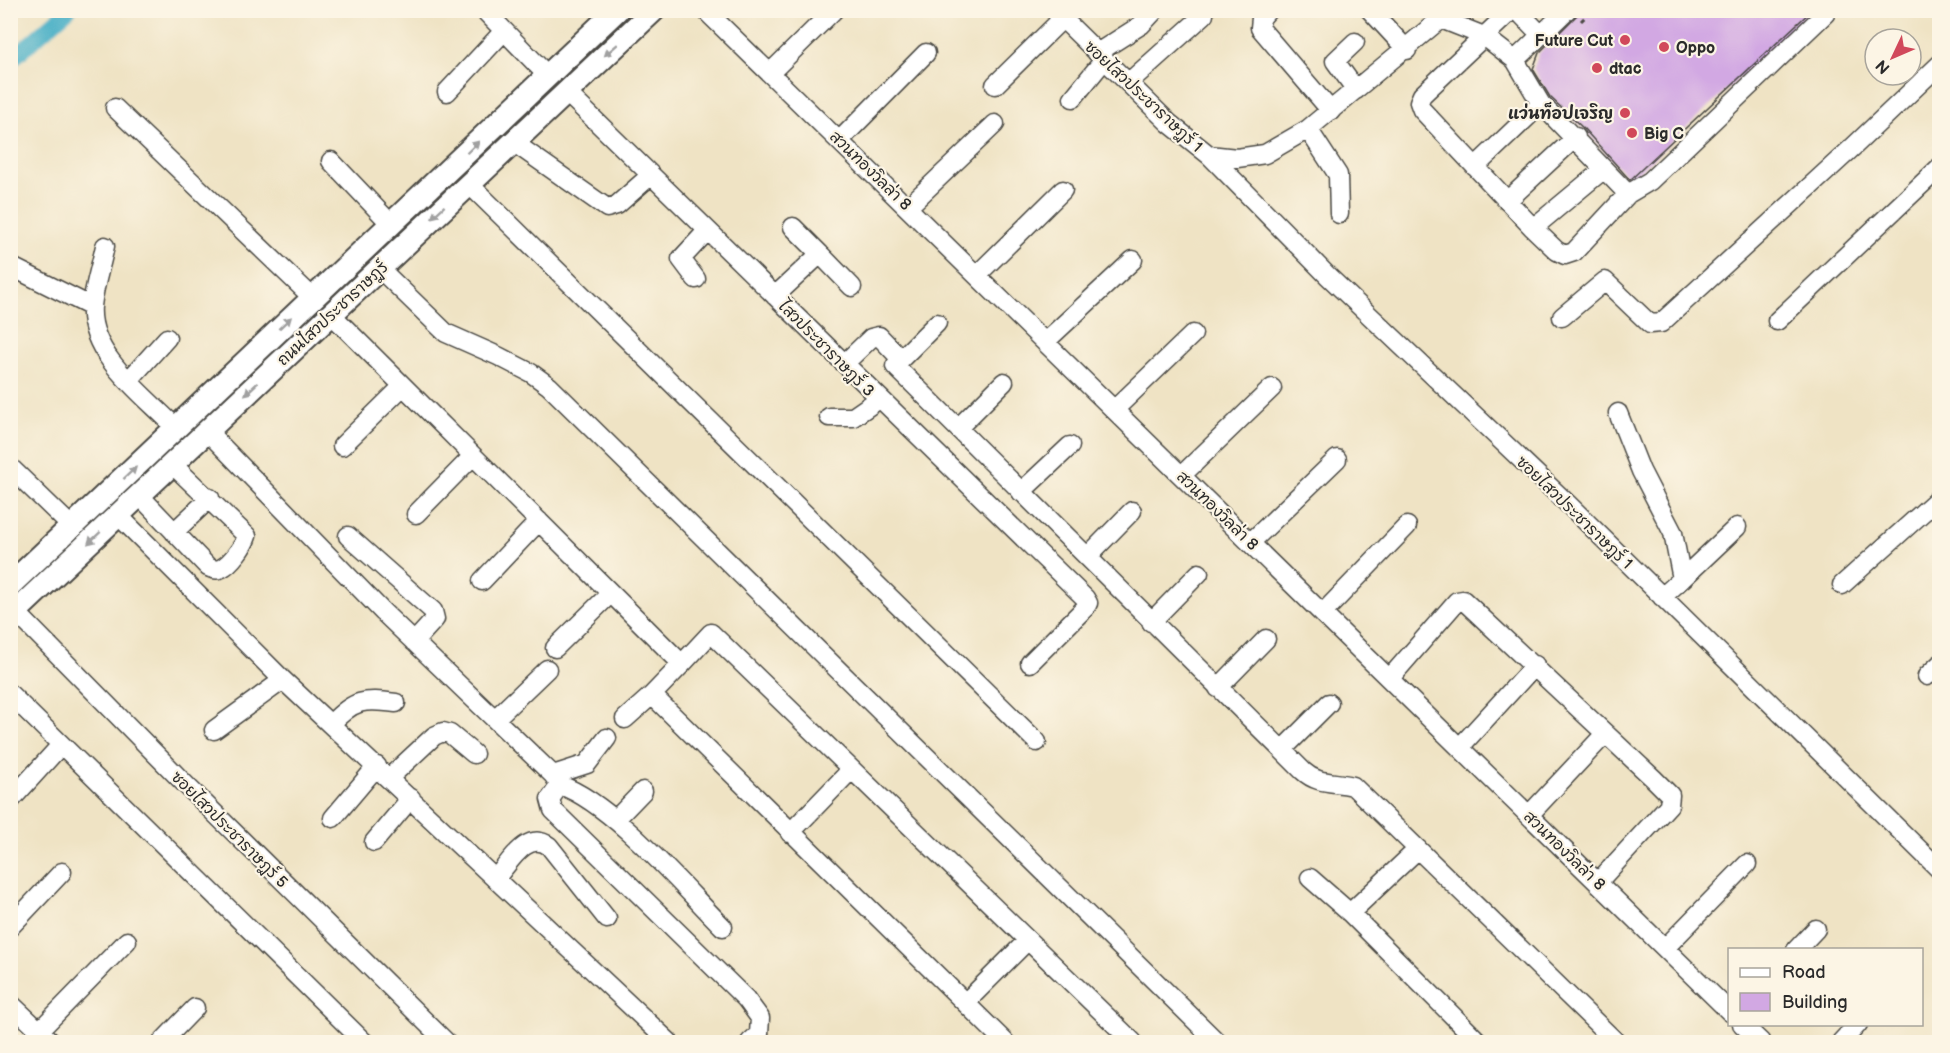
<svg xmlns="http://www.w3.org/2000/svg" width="1950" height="1053" viewBox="0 0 1950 1053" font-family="'Balsamiq Sans','Playpen Sans Thai',sans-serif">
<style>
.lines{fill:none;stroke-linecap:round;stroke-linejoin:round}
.canal{stroke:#46afc6;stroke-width:16}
.building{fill:#d2a8e3}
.minor-casing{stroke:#484742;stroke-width:21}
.major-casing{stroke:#484742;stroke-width:26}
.path{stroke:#484742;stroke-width:3;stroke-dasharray:4.5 4.5;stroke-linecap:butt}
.minor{stroke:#fff;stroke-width:18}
.major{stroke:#fff;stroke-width:22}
.oneway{fill:#a0a0a0}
.poi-dot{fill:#d1495b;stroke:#fcf5e5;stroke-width:2}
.labels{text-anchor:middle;stroke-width:4.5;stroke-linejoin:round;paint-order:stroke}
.poi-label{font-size:16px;font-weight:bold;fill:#2b2b2b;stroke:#fcf5e5;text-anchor:start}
.street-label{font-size:16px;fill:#2b2b2b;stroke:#fcf5e5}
</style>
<rect width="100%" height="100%" fill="#fcf5e5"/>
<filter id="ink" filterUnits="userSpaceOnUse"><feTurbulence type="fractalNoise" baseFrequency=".0167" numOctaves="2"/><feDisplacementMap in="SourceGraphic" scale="12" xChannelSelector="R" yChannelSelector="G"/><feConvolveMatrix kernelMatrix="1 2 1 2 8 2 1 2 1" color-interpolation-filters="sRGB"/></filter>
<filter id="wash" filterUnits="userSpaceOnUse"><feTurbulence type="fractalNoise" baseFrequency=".008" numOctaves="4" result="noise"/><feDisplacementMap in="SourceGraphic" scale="24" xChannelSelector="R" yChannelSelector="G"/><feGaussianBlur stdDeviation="1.35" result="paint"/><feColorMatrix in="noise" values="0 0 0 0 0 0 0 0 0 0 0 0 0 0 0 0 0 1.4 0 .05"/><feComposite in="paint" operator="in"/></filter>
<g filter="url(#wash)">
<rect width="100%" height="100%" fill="#efe3c4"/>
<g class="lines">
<!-- canal -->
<path class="canal" d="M10,61L68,10"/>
</g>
<g id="blocks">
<!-- building -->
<path class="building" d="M1582,10H1812L1630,180L1584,129L1550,97L1533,69L1539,53Z"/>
</g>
</g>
<g filter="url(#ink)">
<use href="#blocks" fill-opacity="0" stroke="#484742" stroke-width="1.5"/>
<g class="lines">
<!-- minor casing -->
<g class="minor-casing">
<path id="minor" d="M484,10L547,75
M705,10L1730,1012
M1054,10L1169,123L1209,155L1328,276L1568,504L1940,870
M1268,10L1261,18L1260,28L1331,111
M1370,10L1407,50
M1512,10L1422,95L1419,102L1422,110L1533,228L1557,251L1565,255L1574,252L1628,194
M1517,10L1541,35
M1441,19L1484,36L1515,60L1541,104L1628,194L1650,181L1825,14L1824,10
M1355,42L1335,61L1356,90
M1097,53L1141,25L1155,10
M1515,60L1567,10
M771,72L834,10
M1128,83L1204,15
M995,85L1062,19
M447,92L504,31
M566,92L1085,598L1088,603L1085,608L1030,663
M1073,98L1104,60
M115,108L313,298
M1308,129L1338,175L1339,214
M840,140L926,53
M513,142L607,208L617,205L650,176
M1209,155L1237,158L1265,154L1308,129L1449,12
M331,161L391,224
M1475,167L1541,104
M469,184L1037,742
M1507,201L1576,137
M908,207L995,124
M1533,228L1604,169
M105,246C101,266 94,286 92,306C88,356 146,396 177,429
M820,254L852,287
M10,266L92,307
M379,268L446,333L498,356L531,373L549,386L1217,1042
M977,275L1063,190
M696,279L681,259L707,231
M775,296L820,254L793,227
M331,314L682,664L711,633L1133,1042
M1562,317L1605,281L1650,324L1661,323L1853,147L1940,64
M1777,321L1940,167
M1046,341L1133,260
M901,359L895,366L1303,771C1318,785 1334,781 1353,786L1616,1042
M845,363L871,338L879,336L901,359L937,323
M129,380L167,338
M1115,409L1193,334
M1618,413L1641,471L1673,533L1682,579L1662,597
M829,417H853L879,399
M958,428L1004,382
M207,431L383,612L553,775L560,785L550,799L553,810L746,999L760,1018L759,1034L750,1042
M342,446L403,386
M10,467L73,528
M1182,475L1272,388
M1021,492L1070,446
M139,495L208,567C212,569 217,571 222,568C231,563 244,546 247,536L172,464
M416,514L472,457
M118,515L283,680L669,1042
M174,532L210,498
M348,536L433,611L435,619L414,642
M1251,542L1337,459
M1087,557L1132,511
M1682,579L1737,527
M482,581L539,521
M1842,585L1940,497
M16,612L186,785L446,1042
M1323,613L1407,526
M1151,622L1199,573
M555,648L611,593
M682,664L652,695L1005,1042
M1927,676L1940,664
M1390,678L1457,601L1463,600L1654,779L1670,795L1669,805L1598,882
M1218,688L1266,639
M10,694L364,1042
M496,718L547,669
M625,719L652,695
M331,724C354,699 364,699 396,703
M214,730L283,680
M1460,747L1535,665
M1282,750L1329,703
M553,775L587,764L607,738
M389,778L434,736L443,732L450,734L474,754
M560,785C612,803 683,887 723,927
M11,800L61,745
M1529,815L1605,734
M333,818L377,766
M615,820L643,791
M790,833L851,770
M374,842L411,798
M496,878C510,862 527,830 549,846L607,919
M1310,878L1350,913L1479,1042
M1350,913L1418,849
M10,927L62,872
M1665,948L1747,864
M1796,950L1816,929
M10,1003L51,1042
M965,1003L1026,942
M1742,1024L1761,1042
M39,1031L127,941
M162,1042L195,1008
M1841,1042L1858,1024"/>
</g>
<!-- major casing -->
<g class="major-casing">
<path id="major" d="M10,585L617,10
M10,617L654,10"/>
</g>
<!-- path -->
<path class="path" d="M1581,21L1592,10"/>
<!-- minor -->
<use href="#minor" class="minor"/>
<!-- major -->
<use href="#major" class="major"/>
</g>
<!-- one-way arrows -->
<defs><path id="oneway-solid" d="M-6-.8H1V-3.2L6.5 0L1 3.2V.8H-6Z" transform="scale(1.5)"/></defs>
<g class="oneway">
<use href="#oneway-solid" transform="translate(611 50) rotate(139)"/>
<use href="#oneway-solid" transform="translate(473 147) rotate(-44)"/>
<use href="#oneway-solid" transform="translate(438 212) rotate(137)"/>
<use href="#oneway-solid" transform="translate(285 323) rotate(-43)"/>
<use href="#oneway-solid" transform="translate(251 389) rotate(137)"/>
<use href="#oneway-solid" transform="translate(130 473) rotate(-43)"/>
<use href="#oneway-solid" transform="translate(94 538) rotate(137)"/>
</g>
</g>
<!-- markers -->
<g class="poi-dot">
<circle cx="1625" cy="40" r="6"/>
<circle cx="1664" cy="47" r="6"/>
<circle cx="1597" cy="68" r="6"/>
<circle cx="1625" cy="113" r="6"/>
<circle cx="1632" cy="133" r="6"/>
</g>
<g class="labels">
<!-- poi labels -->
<g class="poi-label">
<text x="1613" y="46" text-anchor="end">Future Cut</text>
<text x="1676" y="53">Oppo</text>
<text x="1609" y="74">dtac</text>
<text x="1613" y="119" text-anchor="end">แว่นท็อปเจริญ</text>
<text x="1644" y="139">Big C</text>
</g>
<!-- street labels -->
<g class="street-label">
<text transform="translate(1144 96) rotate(43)" y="6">ซอยไสวประชาราษฎร์ 1</text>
<text transform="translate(871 170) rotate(44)" y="6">สวนทองวิลล่า 8</text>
<text transform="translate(332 313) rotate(-43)" y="6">ถนนไสวประชาราษฎร์</text>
<text transform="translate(827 348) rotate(45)" y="6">ไสวประชาราษฎร์ 3</text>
<text transform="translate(1218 510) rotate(44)" y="6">สวนทองวิลล่า 8</text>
<text transform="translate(1575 512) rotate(44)" y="6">ซอยไสวประชาราษฎร์ 1</text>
<text transform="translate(230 829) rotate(45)" y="6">ซอยไสวประชาราษฎร์ 5</text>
<text transform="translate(1565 850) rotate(44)" y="6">สวนทองวิลล่า 8</text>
</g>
</g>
<!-- margin -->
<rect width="1950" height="1053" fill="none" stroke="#fcf5e5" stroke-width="36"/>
<!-- legend -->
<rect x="1728" y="948" width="195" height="78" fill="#fcf5e5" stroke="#a8a49b" stroke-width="1.5"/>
<rect x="1740" y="968" width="30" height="9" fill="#ffffff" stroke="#a8a49b" stroke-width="1.5"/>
<text x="1782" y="978" font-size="18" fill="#2b2b2b">Road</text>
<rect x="1740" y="993" width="30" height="18" fill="#d2a8e3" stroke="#a8a49b" stroke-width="1.5"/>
<text x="1782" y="1008" font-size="18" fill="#2b2b2b">Building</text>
<!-- north arrow -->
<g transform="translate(1893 57) rotate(226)"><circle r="28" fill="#fcf5e5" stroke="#a8a49b" stroke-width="1.5"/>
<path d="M0-4.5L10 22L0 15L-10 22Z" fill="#d1495b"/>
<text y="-9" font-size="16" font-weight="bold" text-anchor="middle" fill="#2b2b2b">N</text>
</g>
</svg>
